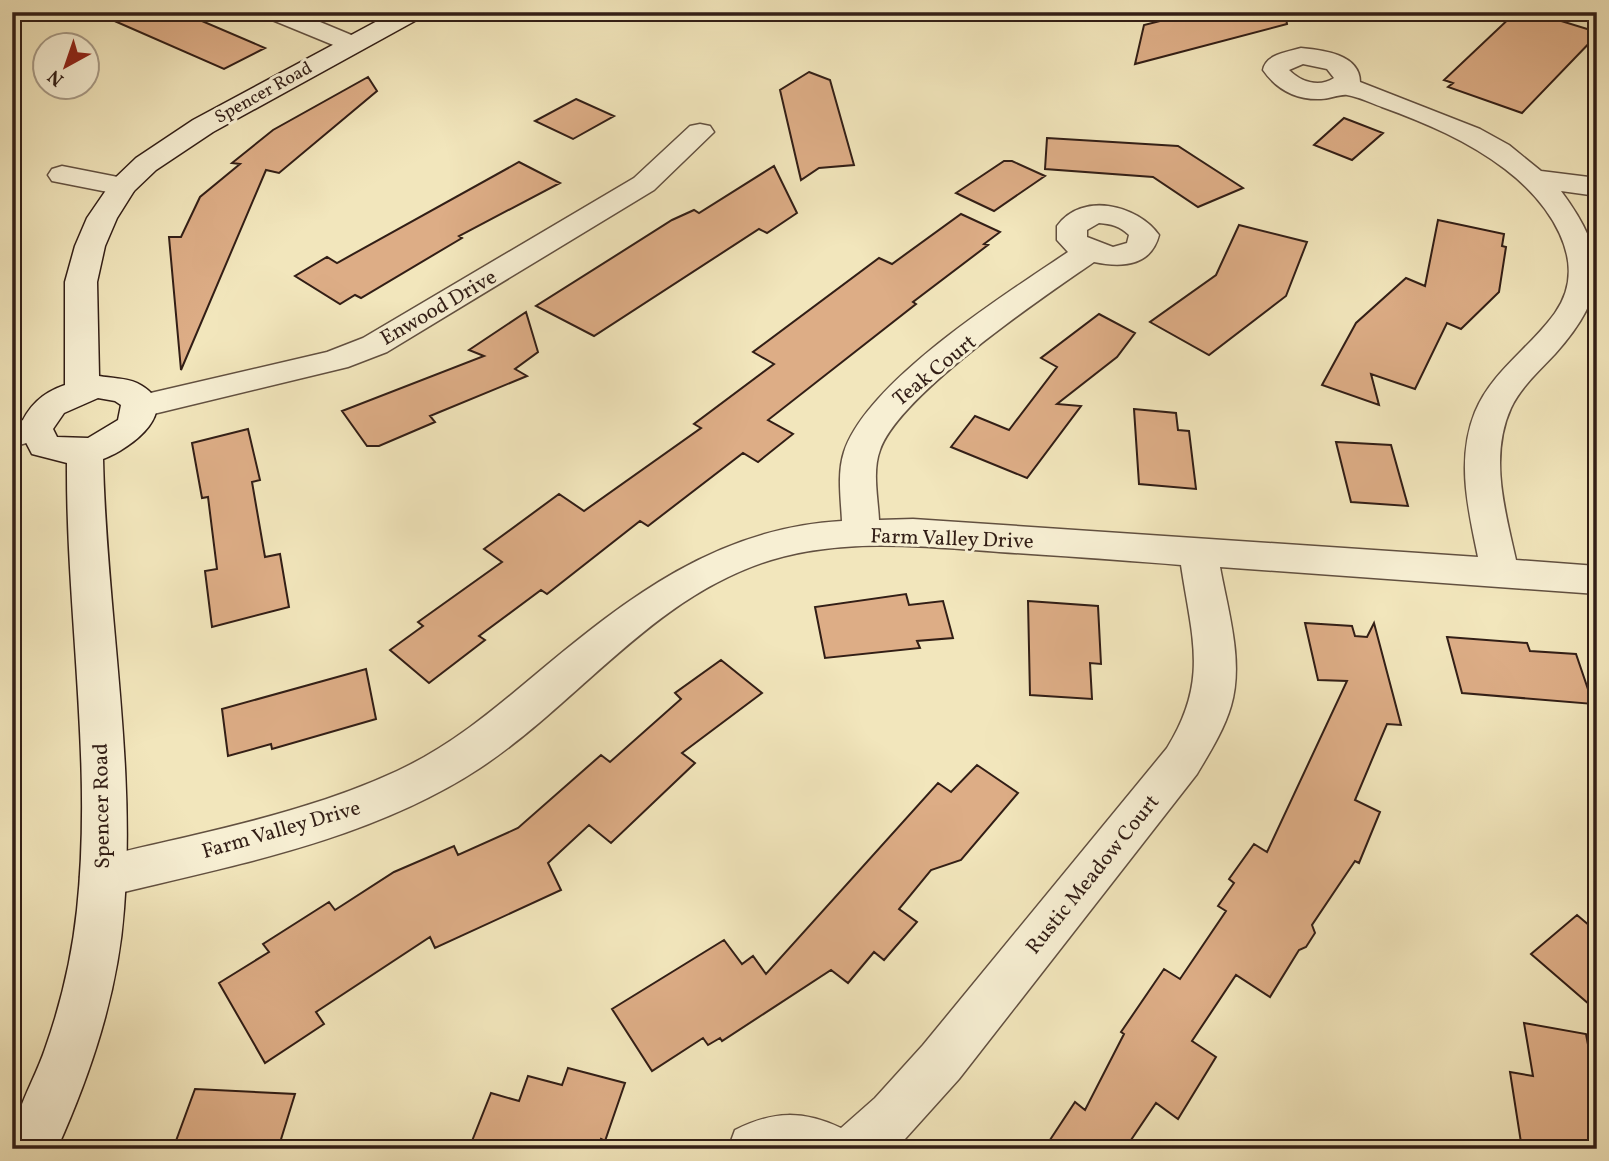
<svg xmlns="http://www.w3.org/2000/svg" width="1609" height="1161" viewBox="0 0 1609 1161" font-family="Vollkorn,serif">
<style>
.building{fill:#ddad86;stroke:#321e16;stroke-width:2}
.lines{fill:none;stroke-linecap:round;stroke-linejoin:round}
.minor-casing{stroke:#625040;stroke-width:3}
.secondary-casing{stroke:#321e16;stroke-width:3}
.minor{fill:#f7efd3;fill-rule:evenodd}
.secondary{fill:#f7efd3;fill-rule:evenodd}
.labels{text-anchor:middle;stroke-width:6;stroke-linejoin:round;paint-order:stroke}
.far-street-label{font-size:18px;fill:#321e16;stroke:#f7efd3}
.street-label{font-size:21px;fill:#321e16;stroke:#f7efd3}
</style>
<rect width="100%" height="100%" fill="#f2e6bc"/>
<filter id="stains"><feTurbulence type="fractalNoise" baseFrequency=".00286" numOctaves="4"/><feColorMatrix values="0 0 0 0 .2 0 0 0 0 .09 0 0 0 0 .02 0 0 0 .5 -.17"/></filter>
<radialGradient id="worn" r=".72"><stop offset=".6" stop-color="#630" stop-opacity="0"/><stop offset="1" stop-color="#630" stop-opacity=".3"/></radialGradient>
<!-- building -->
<path class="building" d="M94,12H181L265,48L224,69Z
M1196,12H1285L1287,24L1135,64L1144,25Z
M1516,12H1532L1597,32V35L1522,113L1448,87L1453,83L1444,80Z
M809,72L830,80L854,165L819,168L801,180L780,90Z
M368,77L377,91L279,173L266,170L181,370L169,237H181L200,197L240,164L232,163L273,130Z
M576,99L614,116L573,139L535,121Z
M1344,118L1383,133L1352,160L1314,145Z
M1047,138L1178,146L1243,188L1198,207L1153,177L1045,169Z
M1004,161H1012L1045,176L994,211L956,193Z
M519,162L560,183L459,236L462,238L361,298L355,295L340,304L295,276L327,257L337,263Z
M774,166L797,213L767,233L759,229L594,336L536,306L672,220L694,210L699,213Z
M961,214L1000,232L984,244L988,245L913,302L916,304L768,420L793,434L758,462L743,453L648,526L640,521L547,594L541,590L479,636L485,640L429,683L390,650L423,626L418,622L502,562L484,549L559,494L584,511L701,428L694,424L774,364L753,352L879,258L892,264Z
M1438,220L1504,234L1502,246L1506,247L1499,292L1461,329L1447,323L1415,389L1371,374L1379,405L1322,385L1356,323L1406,278L1425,286Z
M1239,225L1307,242L1286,296L1209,355L1150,322L1216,275Z
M526,312L538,352L515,369L527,376L430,416L435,422L379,446H367L342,411L484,356L469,350Z
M1099,314L1135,333L1117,357L1057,404L1081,406L1027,478L951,447L975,416L1009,430L1057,367L1041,358Z
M1134,409L1176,413L1178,430L1189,431L1196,489L1139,484Z
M248,429L260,480L252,482L265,557L280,554L289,607L212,627L205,571L217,569L208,497L202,498L192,443Z
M1336,442L1391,445L1408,506L1351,502Z
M906,594L909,605L943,601L953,638L917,641L920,648L825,658L815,607Z
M1028,601L1098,606L1101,664L1090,663L1092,699L1030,695Z
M1305,623L1352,626L1355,636L1367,637L1374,623L1401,725L1387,724L1355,800L1380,812L1359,863L1355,861L1312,925L1315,933L1306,947L1299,950L1270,997L1236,975L1192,1041L1216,1057L1178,1119L1156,1103L1129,1143L1137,1149H1044L1075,1102L1085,1110L1124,1034L1121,1032L1164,969L1180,979L1226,911L1218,906L1234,883L1229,879L1254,844L1267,852L1347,681L1318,680Z
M1447,637L1527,643L1530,651L1576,654L1593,704L1462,693Z
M721,660L762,693L682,753L695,763L611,843L589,825L548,863L561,890L435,948L430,937L316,1012L324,1024L265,1063L219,983L269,952L263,944L329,902L335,910L394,872L454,846L458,855L518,828L601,755L610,762L681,699L675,693Z
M366,669L376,719L272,749L271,744L228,756L222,709Z
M977,765L1018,793L961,860L931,870L899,909L917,922L884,960L874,952L848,983L831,970L722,1041L720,1038L708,1045L703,1038L652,1071L612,1009L724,940L742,964L753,956L766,974L938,783L951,792Z
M1577,915L1597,932V1011L1531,954Z
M1524,1023L1586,1034L1597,1092V1149H1522L1510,1072L1533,1076Z
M568,1068L625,1083L605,1141L601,1139L597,1149H503L472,1141L491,1093L519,1101L528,1076L562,1085Z
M195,1089L295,1094L278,1149H173Z"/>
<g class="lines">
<!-- minor casing -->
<g class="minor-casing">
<path id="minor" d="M262,12H296L361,39L365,44L361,49H343L265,17Z
M1301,48C1322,50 1360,54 1360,82L1480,129L1509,145L1541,171L1597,178V196L1561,191C1609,256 1609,293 1555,354C1539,371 1521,387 1511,408C1489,456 1505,511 1516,560L1597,566V594L1220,567C1228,611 1244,662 1231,706C1224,730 1210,752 1197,774L959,1079L896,1149H728L735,1130C773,1111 802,1110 841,1128L875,1098L923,1045L1167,748C1209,680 1192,639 1181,565C1120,560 1060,556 999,552C923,546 844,538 771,560C652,597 581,701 480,768C369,841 230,866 103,897L87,891L80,877L87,863C121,850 159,844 195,835C263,819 332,801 397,771C449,747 491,712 535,675C628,597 717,528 842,521C841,499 837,473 844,452C867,381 1007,293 1068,252L1057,240V226C1082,191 1138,205 1159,235C1151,266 1122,268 1094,262C1043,297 899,395 880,450C872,471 878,498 879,520L913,519L1478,557C1468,509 1456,459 1475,412C1492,371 1530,348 1555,313C1592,261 1547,201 1505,169C1468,141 1426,123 1382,107C1371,103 1359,97 1347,95C1340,94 1330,99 1321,99C1297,100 1277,90 1263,70C1266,54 1287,52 1301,48ZM1303,64L1327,69L1334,78C1319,88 1301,82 1289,70ZM1099,223C1111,224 1120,226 1129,235L1127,243L1113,247L1087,237V230Z
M700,124L710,126L714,132L654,190L387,352L348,367L141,417L129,414L124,406L129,398L327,352L363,338L634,178L690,126Z
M62,166L133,180L137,186L133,192L123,195L52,181L48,175L52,169Z
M36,417L48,421L53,429L48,437L12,447V423Z"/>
</g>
<!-- secondary casing -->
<g class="secondary-casing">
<path id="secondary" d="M394,12H425L422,17L213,132L156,170L134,191L117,218L105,246L97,282L99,376C110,378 126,378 137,383C186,407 131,449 103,459C106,608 136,760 124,909C118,993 91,1073 57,1149H12C12,1114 34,1082 45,1049C61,1004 72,957 77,910C93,762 66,612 67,463L32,454L19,429C28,406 42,393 65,385V282L75,246L87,218L113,180L136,158L193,120ZM98,398L115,401L121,405L118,420L88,438L57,437L53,429L64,413Z"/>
</g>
<!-- minor -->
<use href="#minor" class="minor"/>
<!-- secondary -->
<use href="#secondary" class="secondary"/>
</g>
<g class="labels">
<!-- far-street labels -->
<g class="far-street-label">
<text transform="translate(263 92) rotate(-29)" y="6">Spencer Road</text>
</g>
<!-- street labels -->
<g class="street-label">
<text transform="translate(438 307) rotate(-30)" y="7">Enwood Drive</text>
<text transform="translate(934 370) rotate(-39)" y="7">Teak Court</text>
<text transform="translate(952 538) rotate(2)" y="7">Farm Valley Drive</text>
<text transform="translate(101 806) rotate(-91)" y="7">Spencer Road</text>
<text transform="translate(281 829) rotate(-16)" y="7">Farm Valley Drive</text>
<text transform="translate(1092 874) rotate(-51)" y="7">Rustic Meadow Court</text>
</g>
</g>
<!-- margin -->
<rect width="1609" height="1161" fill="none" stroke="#f2e6bc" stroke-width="42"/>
<rect x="14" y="14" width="1581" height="1133" fill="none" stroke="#321e16" stroke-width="3.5"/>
<rect x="21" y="21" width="1567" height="1119" fill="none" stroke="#321e16" stroke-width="2"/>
<!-- north arrow -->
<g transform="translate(66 66) rotate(220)"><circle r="33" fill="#f7efd3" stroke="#a89b87" stroke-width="2"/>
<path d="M0-5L12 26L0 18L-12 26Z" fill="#8f2418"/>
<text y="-10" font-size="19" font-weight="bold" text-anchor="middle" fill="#321e16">N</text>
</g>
<rect width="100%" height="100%" filter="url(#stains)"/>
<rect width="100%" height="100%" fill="url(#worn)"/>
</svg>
